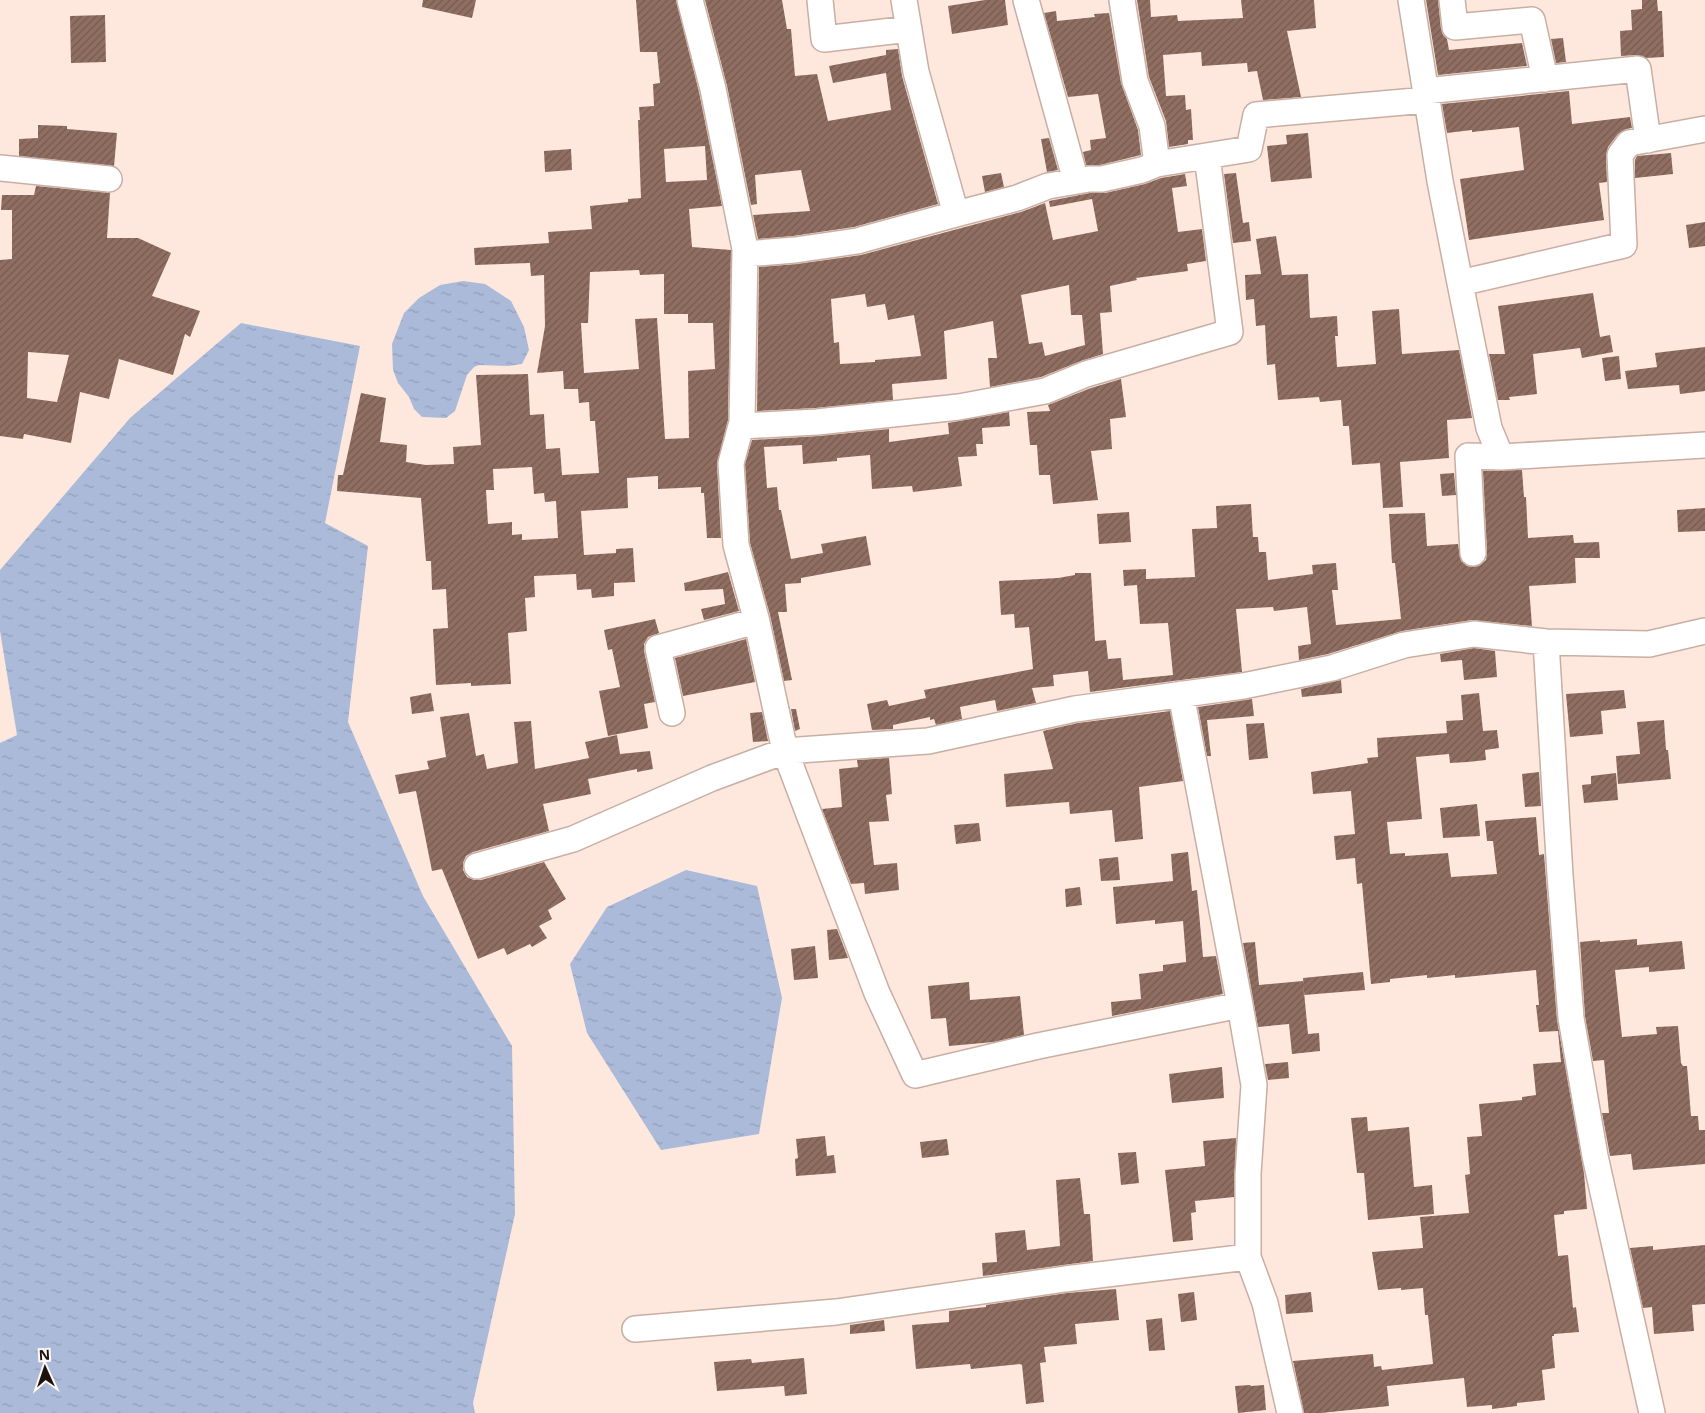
<svg xmlns="http://www.w3.org/2000/svg" width="1705" height="1413" viewBox="0 0 1705 1413" font-family="'Open Sans',sans-serif">
<style>
.water{fill:url(#water-ripples)}
.building{fill:url(#building-hatch);fill-rule:evenodd}
.lines{fill:none;stroke-linecap:round;stroke-linejoin:round}
.street-casing{stroke:#c8aea3;stroke-width:28}
.street{stroke:#fff;stroke-width:25}
</style>
<defs>
<pattern id="water-ripples" width="26" height="14" patternUnits="userSpaceOnUse" patternTransform="scale(1.25)"><rect width="26" height="14" fill="#aabad8"/><path d="M2 4q2-2 4 0t4 0M15 11q2-2 4 0t4 0" fill="none" stroke="#929fb8"/></pattern>
<pattern id="building-hatch" width="6" height="6" patternUnits="userSpaceOnUse" patternTransform="scale(1.25)"><rect width="6" height="6" fill="#906f62"/><path d="M-1 1l2-2M0 6l6-6M5 7l2-2" fill="none" stroke="#755a4f"/></pattern>
</defs>
<rect width="100%" height="100%" fill="#fee8de"/>
<!-- water -->
<path class="water" d="M463,281L485,284L511,301L524,327L529,350L522,364L508,366L479,365L474,367L467,375L455,411L446,418L422,417L414,409L409,397L398,383L393,370L392,344L404,313L419,298L440,285Z
M241,323L360,346L325,523L368,546L348,722L423,896L512,1046L515,1214L473,1403L475,1413H0V743L17,735L0,631V570L130,418Z
M686,870L757,886L782,998L759,1134L661,1150L587,1033L570,964L607,907Z"/>
<!-- building -->
<path class="building" d="M423,0H476L472,18L422,7Z
M636,0H676L699,92L722,206L689,209L692,247L731,250L728,420L717,464L721,538H707L704,493H701V487L658,489V476L627,478L628,508L581,511L584,555L616,553V549L633,548L635,582L614,583V596L592,598L591,589L577,590L576,574L534,576L535,597L525,598L527,631L508,633L511,684L471,686V683L436,685L433,629L448,628L446,589L432,590L431,561H426L421,498L337,491L338,475H343L361,393L386,398L380,442L407,445L406,462L426,465L454,464L453,447L481,445L476,375L528,374L530,415L544,414L546,449L560,448L562,475L599,473L595,421H590L589,402L579,403L578,389H564L563,371L537,373L545,326L544,275L531,276L530,263L475,265L474,248L549,243L548,232L592,229L590,206L628,202V199L641,198L638,120H640L639,107L654,106L653,84L660,83L657,52H640ZM705,146L707,180L666,182L664,149ZM639,270L640,275L664,274V314H688V323H713L715,369L688,371L689,438L665,439L657,318L635,319L639,369L584,373L581,323H588L590,272ZM532,467L534,494L544,493L545,502L556,501L558,538L522,540V534L512,535V522L488,524L486,490H494L493,469Z
M705,0H782L787,29H791L795,76L817,74L828,121L891,110L886,73L833,83L829,66L886,55V50L898,49L902,76L938,204L854,227L793,236L758,239L753,215L810,211L801,170L755,175L757,204L751,205L727,86Z
M985,0H1005L1008,25L952,34L948,6Z
M1137,0H1150L1151,17L1177,15L1178,21L1243,18L1241,0H1314L1316,28L1287,31L1301,97L1263,100L1257,71L1248,72L1247,63L1202,66L1201,52L1163,55L1166,96L1185,95L1186,110L1191,109L1193,140H1188V144L1169,147L1166,121L1149,77Z
M1426,0H1438L1441,29L1443,35L1447,39L1449,50L1522,43L1527,66L1438,75Z
M1642,0H1657L1658,11H1662L1664,57L1646,58L1637,55L1621,56L1620,31L1632,30L1631,10L1642,9Z
M1056,11L1057,21L1095,17L1094,14L1109,13L1121,83L1138,130L1141,155L1100,165H1086L1083,152L1091,150L1090,140L1106,138L1098,94L1068,97L1044,13Z
M105,15L106,62L71,63L70,16Z
M1563,38L1566,62L1556,63L1551,39Z
M1569,91L1572,124L1630,117L1632,128L1626,129L1618,134L1608,147L1606,156L1607,182L1599,183L1604,220L1469,240L1460,179L1524,170L1519,127L1472,132V130L1447,133L1442,104Z
M38,125L67,126V129L117,133L114,166L19,156V139L38,138Z
M1308,133L1312,178L1271,182L1267,146L1287,144L1286,135Z
M1049,138L1058,170L1047,172L1041,139Z
M571,149L572,170L545,172L544,151Z
M1671,153L1673,174L1635,178V160L1637,156Z
M1001,173L1004,187L985,192L982,176Z
M1236,173L1243,223L1249,222L1251,241L1233,243L1224,174Z
M1185,174L1187,186L1172,188L1178,232L1202,229L1206,261L1187,264L1188,271L1136,278L1137,280L1110,286L1112,312L1100,313L1103,354L1081,361L1041,377L990,387L988,358H997L993,321L944,331L947,379L892,384L893,400L816,408L757,411L759,267L797,264L861,255L1021,212L1045,203L1053,240L1098,231L1092,199L1050,207L1049,201L1090,193H1105L1145,184L1161,178ZM1069,285L1071,315H1082L1085,345L1045,356L1042,342L1029,344L1021,295ZM865,294L867,307L885,304L888,320L914,315L921,356L875,360V362L840,364L839,342L834,343L831,299Z
M36,186L110,193L107,238H138L171,253L152,296L200,311L190,337L185,334L173,375L119,359L109,399L80,392L71,443L24,434L23,439L0,436V260L12,259V210H1L2,195H34ZM28,352L69,355L57,402L27,398Z
M1705,222V246L1689,248L1686,225Z
M1276,236L1282,275L1308,274L1310,318L1337,316L1338,336H1335L1337,367L1376,364L1372,311L1399,309L1402,354L1459,350L1472,418L1447,420L1449,458L1400,462L1403,507L1383,508L1380,463L1352,465L1349,426H1343L1341,400L1320,402L1319,397L1278,400L1275,364L1267,365L1265,325L1256,326L1254,299L1246,300L1245,275L1261,274L1256,239Z
M1593,293L1600,337L1610,335L1613,352L1582,358L1580,348L1533,354L1537,394L1509,397L1510,400H1498L1489,354H1505L1498,306Z
M1705,347V391L1680,394L1679,385L1628,389L1625,371L1657,367L1655,353Z
M1619,356L1621,379L1605,381L1602,358Z
M1121,379L1126,417L1110,419L1112,449L1091,451L1098,500L1053,504L1050,475H1039L1037,445H1030L1027,412L1050,411L1048,405L1091,388Z
M1009,412L1010,426L982,428L983,444H976L977,456L958,457L962,486L913,492L912,486L872,489L870,455L837,458V461L803,464L802,445L764,447L767,488L777,487L779,510H781L791,559L823,553L821,544L866,536L871,565L801,578V583L785,584L787,612H778L792,680L784,681L770,615L750,543L745,464L752,440L819,436L889,429V442L949,434L948,423Z
M1522,470L1524,497H1526L1528,538L1573,535L1574,543L1599,542L1600,558H1575L1576,583L1529,586L1532,626L1472,620L1402,631L1328,654L1299,660L1298,646L1311,644L1307,607L1274,611L1273,607L1236,609L1242,672L1090,692L1088,671L1053,675L1054,686L1032,688L1036,703L997,711L995,700L960,707L962,719L936,725L934,719L930,720V717L893,725V729L872,730L867,704L887,700L889,706L926,698L924,690L1033,669L1029,627L1015,628L1014,614L1001,615L999,581L1058,578L1075,575V573H1091L1095,641L1106,640L1108,659L1121,658L1123,680L1173,675L1168,623L1140,624L1137,585L1124,586L1123,570L1146,569V579L1195,577L1192,529L1217,528L1216,506L1251,504L1253,537H1258L1259,552H1266L1268,580L1313,574L1312,565L1336,563L1338,590H1332L1336,625L1401,619L1395,563H1392L1389,514L1425,513L1427,546L1458,544L1461,561L1467,566L1473,567L1480,565L1486,560L1487,552L1483,471Z
M1454,473L1456,495L1442,496L1440,474Z
M1705,508V531L1678,532L1677,510Z
M1129,512L1131,542L1099,544L1097,514Z
M728,572L739,611L704,620L701,609L725,604L723,589L685,591L684,583Z
M655,619L659,633L648,637L644,644V651L655,702L644,704L648,728L608,736L599,691L620,687L612,649L608,650L604,630Z
M746,639L755,682L683,696L675,658Z
M1474,648L1495,651L1497,677L1464,680L1462,660L1441,662L1440,654Z
M1341,680L1342,693L1302,697L1301,689Z
M1624,690L1626,708L1601,711L1603,734L1570,737L1566,694Z
M431,693L434,711L412,714L410,697Z
M1479,693L1483,731L1497,730L1499,748L1485,750L1486,760L1468,762L1450,763L1449,754L1416,757L1422,819L1387,822L1390,854L1405,853V856L1448,853L1451,877L1497,874L1493,841H1487L1485,821L1536,817L1539,855L1544,854L1557,1020L1584,1173L1587,1209L1564,1211V1214L1554,1215L1558,1256L1568,1255L1573,1308L1576,1307L1579,1332L1554,1334V1336H1552L1555,1368L1542,1370L1545,1400L1517,1403V1406L1492,1409V1405L1467,1407L1464,1378L1387,1386L1389,1406L1321,1413H1304L1293,1361L1373,1354L1374,1367L1381,1366L1382,1370L1433,1364L1428,1315H1425L1423,1288L1401,1290V1288L1378,1290L1372,1252L1423,1248L1420,1217L1469,1213L1465,1175L1470,1174L1467,1137L1482,1136L1479,1104L1522,1100V1097L1536,1095L1533,1064L1561,1062L1558,1031L1539,1032L1536,1005H1539L1536,970L1455,978V975L1427,978V975L1390,979V982L1371,984L1362,883L1357,884L1355,858L1336,860L1334,836L1355,834L1351,791L1313,794L1311,772L1368,763L1367,758L1378,757L1377,738L1447,733L1446,721L1463,720L1461,695Z
M1252,699L1254,716L1207,720L1211,756H1207L1198,707Z
M791,709H796L800,729L795,731Z
M1170,711L1183,781L1139,787L1143,839L1115,842L1112,810L1070,814L1069,802L1006,807L1004,774L1053,769L1043,731L1078,723Z
M762,712L768,741L753,742L750,713Z
M469,713L476,756L484,754L487,769L518,763L514,722L531,721L535,769L589,758L585,742L617,735L620,754L650,751L653,769L637,772V769L588,779L591,794L543,804L549,831L473,852L466,856L463,863V870L467,877L474,880H481L544,862L566,899L548,910L552,919L539,926L547,938L532,947L530,944L507,955L504,948L478,959L442,869L432,871L416,791L399,794L395,775L429,769L427,761L446,757L440,717Z
M1664,720L1666,750H1668L1671,779L1618,784L1616,756L1640,754L1637,722Z
M1264,723L1268,758L1249,760L1246,724Z
M889,758L892,794L886,795L889,821L869,822L874,865L897,863L899,890L865,894L864,883L851,884L822,809L842,807L839,769L858,767L857,760Z
M1539,772L1541,806L1525,807L1522,774Z
M1616,773L1618,800L1584,803L1582,785L1591,784V776Z
M1477,804L1480,836L1443,838L1440,808Z
M979,823L981,841L956,844L954,825Z
M1188,852L1192,891L1197,890L1203,957L1216,956L1223,994L1112,1016L1111,1002L1141,999L1139,974L1163,971V965L1186,962V959L1183,921L1155,924V920L1116,924L1113,887L1173,881L1171,854Z
M1118,857L1120,880L1101,881L1099,859Z
M1080,887L1082,905L1066,907L1065,889Z
M837,929L848,958L829,960L827,930Z
M1637,939V945L1682,941L1685,969L1649,972V967L1615,970L1622,1037L1657,1034L1656,1027L1678,1026L1681,1063L1683,1066H1687L1691,1116H1698L1699,1130H1705V1164L1633,1170L1631,1154L1610,1156L1602,1113H1609L1604,1060L1593,1061L1585,1016L1580,942L1600,940V942Z
M1255,942L1259,985L1303,981L1308,1034L1319,1033L1320,1051L1292,1054L1289,1024L1258,1027L1243,943Z
M815,946L818,978L794,980L791,949Z
M1363,972L1365,990L1304,995L1303,978Z
M969,982L970,1000L1020,996L1024,1035L994,1042L949,1046L946,1018L931,1019L928,986Z
M1288,1062L1289,1078L1268,1080L1265,1064Z
M1222,1067L1224,1098L1172,1103L1169,1074Z
M1367,1117L1368,1131L1409,1127L1414,1187L1432,1185L1434,1214L1368,1220L1364,1173H1357L1351,1118Z
M825,1136L827,1156L834,1155L836,1173L796,1176L795,1159L798,1158L796,1139Z
M1236,1138L1234,1197L1195,1201L1196,1212L1191,1213L1193,1240L1173,1242L1165,1170L1205,1166L1203,1141Z
M947,1139L949,1155L922,1158L920,1142Z
M1136,1152L1139,1183L1121,1185L1118,1153Z
M1080,1178L1084,1214H1090L1093,1261L983,1276L982,1263L997,1262L995,1233L1025,1230L1027,1250L1060,1246L1056,1180Z
M1705,1245V1304L1692,1305L1694,1331L1654,1334L1652,1307L1643,1308L1630,1248L1653,1246V1250Z
M1116,1289L1119,1320L1075,1324L1077,1344L1044,1347L1046,1362L1040,1363L1044,1402L1026,1404L1022,1365L1020,1364L971,1369L970,1364L916,1369L912,1325L949,1322V1311L986,1307V1305L1067,1293Z
M1194,1292L1197,1320L1181,1322L1178,1294Z
M1311,1292L1313,1312L1286,1314L1285,1295Z
M1162,1318L1165,1350L1149,1351L1146,1320Z
M884,1320L885,1331L850,1334V1325Z
M804,1358L807,1394L785,1396L784,1386L717,1391L714,1362L751,1359L752,1363Z
M1250,1385L1251,1386L1264,1385L1266,1410L1238,1413L1235,1386Z"/>
<g class="lines">
<!-- street casing -->
<g class="street-casing">
<path id="street" d="M690,0L713,89L745,249L742,422L731,463L736,545L756,618L785,751L928,741L1075,709L1243,686L1332,668L1404,645L1474,634L1546,642L1649,644L1705,631
M820,0L824,39L909,29
M1026,0L1076,181
M1122,0L1135,81L1152,126L1157,164L1249,149L1256,115L1427,100
M1411,0L1440,181L1460,283L1489,428L1501,457L1705,445
M1452,0L1455,27L1532,20L1545,79
M1425,91L1638,69L1648,140
M0,168L109,179
M956,214L1017,198L1048,186L1089,179H1102L1142,170L1157,164
M745,254L795,250L857,241L956,214L916,72L904,0
M1460,283L1624,245L1620,155L1629,143L1705,129
M741,426L817,422L959,407L1045,391L1086,374L1230,332L1207,156
M1473,553L1468,456L1501,457
M1546,642L1560,875L1571,1018L1595,1156L1652,1413
M1181,694L1240,1005
M672,713L658,648L756,621
M477,866L573,839L712,778L785,751L877,993L915,1075L1038,1046L1240,1005L1254,1085L1248,1174V1257L1265,1303L1290,1413
M635,1329L836,1312L1065,1279L1248,1257"/>
</g>
<!-- street -->
<use href="#street" class="street"/>
</g>
<!-- north arrow -->
<g transform="translate(45 1368) rotate(357)" stroke="#fef9f6" stroke-width="4" paint-order="stroke">
<path d="M0-4L9 19L0 12L-9 19Z" fill="#1b120e"/>
<text y="-8" font-size="14" font-weight="bold" text-anchor="middle" fill="#1b120e">N</text>
</g>
</svg>
